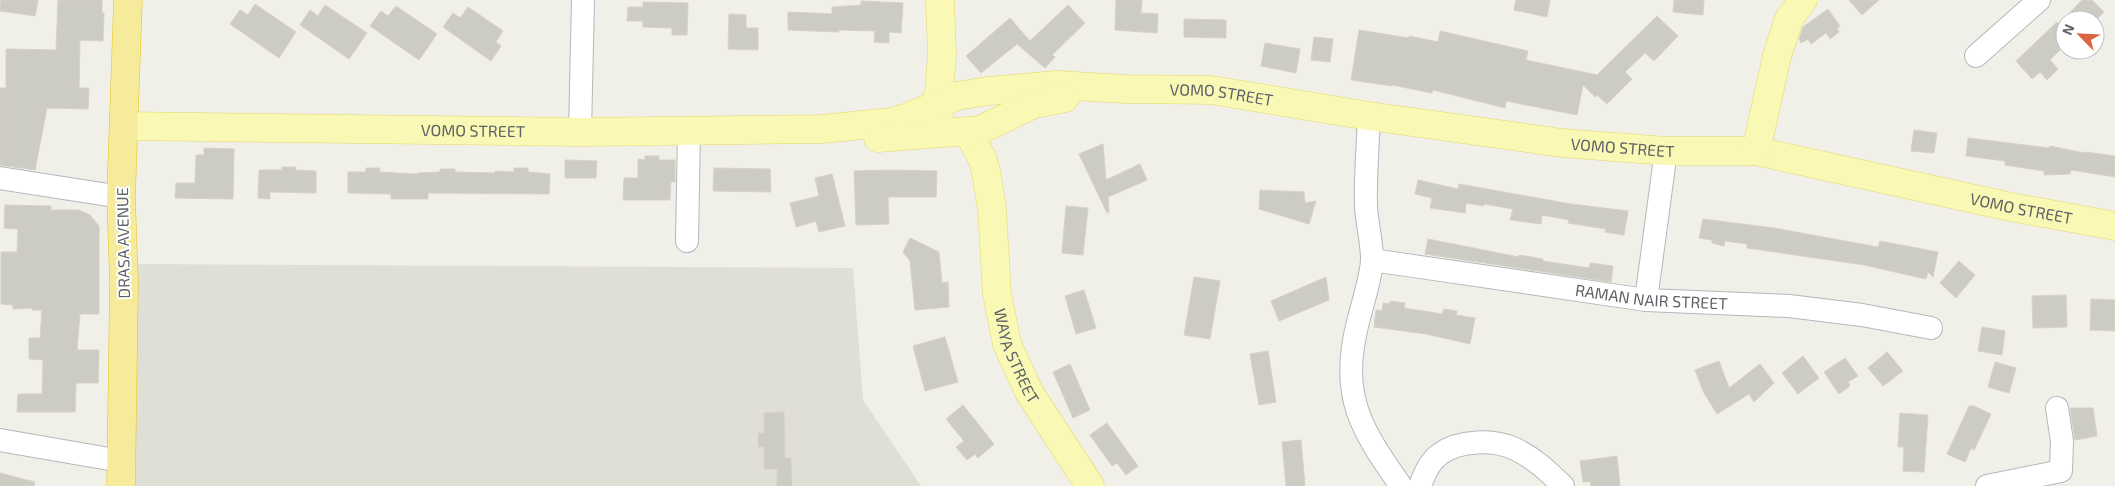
<svg xmlns="http://www.w3.org/2000/svg" width="2115" height="486" viewBox="0 0 2115 486" font-family="'Exo 2',sans-serif">
<style>
.education{fill:#e0dfd6}
.building{fill:#cccbc4;stroke:#d5d2c7}
.lines{fill:none;stroke-linecap:round;stroke-linejoin:round}
.minor-casing{stroke:#b5b7bb;stroke-width:24}
.major-casing{stroke:#e7d76a;stroke-width:29}
.highway-casing{stroke:#e6c312;stroke-width:29}
.minor{stroke:#fff;stroke-width:22}
.major{stroke:#f9f8b4;stroke-width:28}
.highway{stroke:#f5eb9a;stroke-width:28}
.labels{text-anchor:middle;stroke-width:4;stroke-linejoin:round;paint-order:stroke}
.street-label{font-size:16px;fill:#5f6267;stroke:#fff}
</style>
<rect width="100%" height="100%" fill="#f0efe8"/>
<!-- education -->
<path class="education" d="M134,264L853,268L863,400L921,486H127Z"/>
<!-- building -->
<path class="building" d="M1,0H38L35,16L0,11Z
M58,0H102V13H104L103,41L80,40L79,88H89L88,109L47,108L35,170L0,165V88H6V49L56,50Z
M1116,0H1142L1141,13L1158,14L1157,33L1115,30Z
M1516,0H1550L1547,17L1514,10Z
M1674,0H1704L1703,15L1673,12Z
M1849,0H1879L1862,15Z
M2082,0H2092L2104,12L2096,20H2065V45L2050,60L2058,69L2047,80L2040,72L2032,79L2016,61L2057,22L2059,24Z
M861,1L903,3L901,33L889,32V43L874,42L875,31L839,30V32L788,30V12L832,14V7L861,5Z
M643,2L688,3L687,35H672V28L643,27V21H627L628,7H643Z
M255,4L296,32L279,58L230,24L240,10L248,15Z
M325,5L367,33L349,59L300,25L310,10L318,16Z
M1068,5L1085,23L1052,55L1055,57L1045,68L1017,44L981,73L966,56L1010,18L1030,41Z
M396,6L437,34L419,60L370,26L381,11L388,16Z
M468,7L503,31L496,42L501,46L491,61L443,27L453,13L460,18Z
M1828,9L1840,26L1837,28L1839,32L1830,39L1826,33L1811,44L1808,39L1801,43L1799,39L1803,27Z
M729,14L746,15V28H758V50L728,49Z
M1657,16L1678,36L1654,61L1645,53L1625,72L1632,79L1607,104L1597,95L1595,97L1583,85L1577,115L1506,101L1505,108L1433,90L1432,93L1392,85V86L1351,80L1359,30L1409,38V36L1438,42L1440,31L1528,51L1526,60L1597,75Z
M1184,19L1226,20V38L1184,37Z
M1314,37L1333,39L1330,62L1311,60Z
M1265,43L1300,49L1296,73L1261,66Z
M1914,130L1937,133L1934,153L1911,151Z
M1968,138L2049,148L2050,146L2084,153L2085,152L2115,156V177L2071,170L2070,174L2044,175V171L2005,165V161L1966,156Z
M1103,144L1106,180L1140,164L1147,180L1108,197L1109,212L1107,213L1079,154Z
M204,148L234,149L233,199L175,198L176,183H195L196,155H204Z
M645,156H659V160H675V182H671L670,200H623L624,178H638V159L645,160Z
M565,160L597,161L596,178H565Z
M282,167H296L295,170L316,171V193L270,192V199L258,198L259,170H282Z
M366,168H380L379,172L417,174L418,173L440,172V169H455V172L495,173V171L514,172V168H528V172L550,174L549,194L428,193V199H391V194L348,193V172H366Z
M714,168L770,169L771,192L713,191Z
M887,170L937,171L936,197H888L889,224L856,225L854,171Z
M832,174L845,226L819,232L816,221L796,227L790,203L819,196L815,178Z
M1418,180L1458,189L1459,184L1571,204L1628,211L1624,235L1605,232L1606,229L1568,223L1569,220L1542,215L1541,224L1510,220L1513,209L1484,204V206L1466,203L1465,213L1430,208L1432,198L1415,194Z
M1260,190L1304,192L1305,203L1316,201L1309,224L1259,209Z
M5,205L51,206V210H79L90,215L99,226V314H80L77,350H99L98,383H76L75,412H17L18,394H42L43,360L29,359V338H40L42,310H32V308L13,309V305L1,304V252H17L18,229L4,228Z
M1066,206L1088,208L1083,255L1062,253Z
M1703,219L1774,228L1878,247L1880,241L1938,252L1933,277L1928,272L1926,279L1864,265L1747,248V244L1725,241L1724,246L1712,243V240L1699,238Z
M910,238L939,252L942,283L948,282L949,307L915,310L910,261L903,252Z
M1428,239L1519,257V255L1543,259V261L1589,268L1590,263L1613,266L1611,282L1425,254Z
M1959,261L1975,275L1956,298L1940,283Z
M1194,277L1220,281L1210,339L1184,335Z
M1326,277L1329,300L1279,321L1271,301Z
M1084,290L1096,328L1076,334L1065,296Z
M2066,295L2067,327L2033,328L2032,296Z
M2091,299L2115,300V331L2090,330Z
M1390,301L1405,303L1404,308L1442,314L1444,309L1457,311L1456,315L1475,318L1470,344L1426,334L1374,327L1376,310L1382,311L1383,303L1390,304Z
M1982,327L2005,331L2002,355L1978,351Z
M945,337L958,382L925,391L913,346Z
M1268,351L1276,402L1259,405L1250,354Z
M1887,352L1903,371L1883,386L1868,368Z
M1803,356L1819,378L1798,394L1782,373Z
M1845,358L1858,376L1848,382L1850,386L1839,394L1824,372Z
M1719,361L1729,388L1760,364L1774,383L1754,402L1749,394L1717,414L1704,393L1695,370Z
M1995,362L2016,368L2009,393L1988,387Z
M1070,364L1090,410L1073,418L1053,372Z
M963,405L994,444L978,458L975,454L967,460L956,447L964,441L946,419Z
M1969,406H1974L1991,414L1974,450L1971,448L1965,462L1947,454Z
M2070,408H2093L2097,436L2075,440Z
M784,412L785,458H791L792,486H777V469H764V447H758V433H764V413Z
M1900,413L1928,415L1924,472L1903,471L1904,447H1898Z
M1107,423L1138,466L1126,475L1117,463L1112,466L1090,435Z
M1301,440L1305,486H1286L1282,442Z
M1617,456L1620,486H1591L1590,481L1583,482L1580,461Z
M0,473L35,482L34,486H0Z"/>
<g class="lines">
<!-- minor casing -->
<g class="minor-casing">
<g id="minor">
<path d="M1976,56L2039,0"/>
<path d="M1369,116C1368,146 1365,176 1366,206C1367,224 1372,242 1372,259C1372,276 1361,308 1357,326C1340,397 1361,429 1401,486"/>
<path d="M580,132L583,0"/>
<path d="M0,178L121,197"/>
<path d="M687,241L689,131"/>
<path id="s1" d="M1372,260L1646,300L1789,306L1862,315L1931,328"/>
<path d="M1646,300L1666,151"/>
<path d="M0,440L121,461"/>
<path d="M1420,486C1424,474 1430,461 1440,454C1459,440 1494,439 1515,449C1534,458 1548,471 1563,486"/>
<path d="M1987,486L2061,471L2062,441L2057,408"/>
</g>
</g>
<!-- major casing -->
<g class="major-casing">
<g id="major">
<path d="M939,118L938,104L942,55L940,0"/>
<path id="s2" d="M124,126L580,132L822,129L892,122L906,118L957,96L988,91L1057,85L1126,89L1211,90L1369,116L1562,143L1666,151H1756L2011,207L2115,226"/>
<path id="s3" d="M968,132L983,160L986,172L992,209L997,294L1007,344L1029,392L1090,486"/>
<path d="M878,138L980,130L1034,104L1065,98"/>
<path d="M1756,151L1777,56L1789,19L1803,0"/>
</g>
</g>
<!-- highway casing -->
<g class="highway-casing">
<path id="highway" d="M121,486L124,282L121,197L128,0"/>
</g>
<!-- minor -->
<use href="#minor" class="minor"/>
<!-- major -->
<use href="#major" class="major"/>
<!-- highway -->
<use href="#highway" class="highway"/>
</g>
<g class="labels">
<!-- street labels -->
<g class="street-label">
<text dy="6" stroke="none"><textPath href="#s2" startOffset="1104">VOMO STREET</textPath></text>
<text dy="6" stroke="none"><textPath href="#s2" startOffset="349">VOMO STREET</textPath></text>
<text dy="6" stroke="none"><textPath href="#s2" startOffset="1509">VOMO STREET</textPath></text>
<text dy="6" stroke="none"><textPath href="#s2" startOffset="1914">VOMO STREET</textPath></text>
<text transform="translate(123 243) rotate(-91)" y="6">DRASA AVENUE</text>
<text dy="6" stroke="none"><textPath href="#s1" startOffset="282">RAMAN NAIR STREET</textPath></text>
<text dy="6" stroke="none"><textPath href="#s3" startOffset="232">WAYA STREET</textPath></text>
</g>
</g>
<!-- north arrow -->
<g transform="translate(2080 35) rotate(294)"><circle r="24" fill="#ffffff" stroke="#bfc0c2"/>
<path d="M0-4L9 19L0 12L-9 19Z" fill="#dd6442"/>
<text y="-8" font-size="14" font-weight="bold" text-anchor="middle" fill="#5f6267">N</text>
</g>
</svg>
